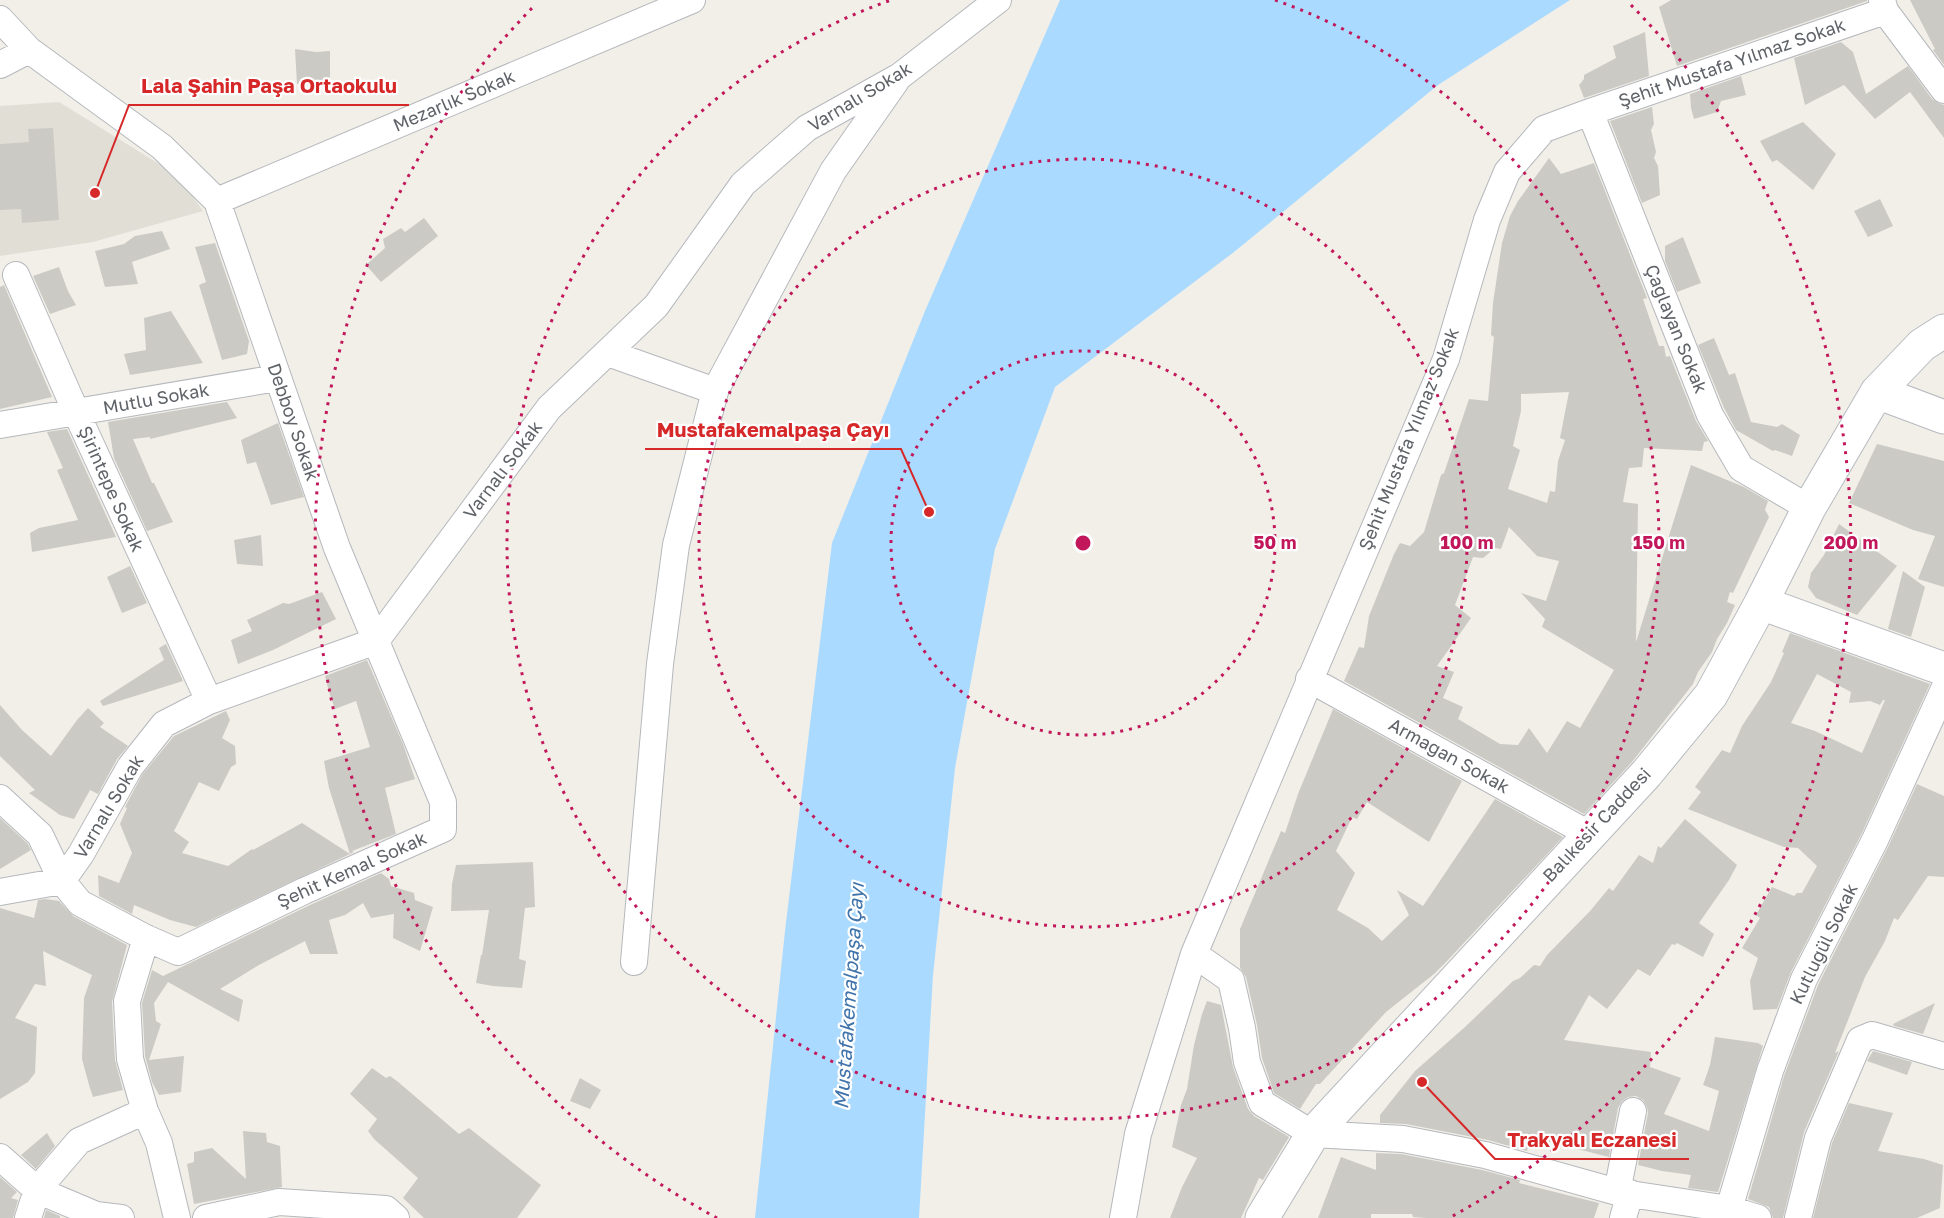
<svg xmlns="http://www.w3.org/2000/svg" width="1944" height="1218" viewBox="0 0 1944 1218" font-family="'Golos Text',sans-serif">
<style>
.education{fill:#e1ded6}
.water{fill:#aadaff}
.building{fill:#cccac5;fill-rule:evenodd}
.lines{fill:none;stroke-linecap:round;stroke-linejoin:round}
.street-casing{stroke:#b5b8bc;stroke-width:28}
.secondary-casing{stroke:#b6babf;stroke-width:35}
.street{stroke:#fff;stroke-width:26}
.secondary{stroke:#fff;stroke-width:33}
.ring{fill:none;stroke:#c2185b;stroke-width:3;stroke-dasharray:3 6}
.labels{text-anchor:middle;stroke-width:4.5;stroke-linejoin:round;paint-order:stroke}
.street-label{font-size:18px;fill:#5f6368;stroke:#fff}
.water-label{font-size:20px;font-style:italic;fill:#4174aa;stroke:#fff}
.centre{fill:#c2185b;stroke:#fff;stroke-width:3}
.ring-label{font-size:18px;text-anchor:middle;font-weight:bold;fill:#c2185b;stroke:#fff;stroke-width:4.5;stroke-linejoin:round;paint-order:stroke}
.leader{fill:none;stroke:#d62828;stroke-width:2}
.callout-dot{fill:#d62828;stroke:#fff;stroke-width:2}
.callout-label{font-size:20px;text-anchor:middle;font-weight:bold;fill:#d62828;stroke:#fff;stroke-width:4.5;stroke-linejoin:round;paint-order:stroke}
</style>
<rect width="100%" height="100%" fill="#f1efe8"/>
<!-- education -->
<path class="education" d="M59,102L177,175L203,211L93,242L0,256V106Z"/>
<!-- water -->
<path class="water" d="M1060,0H1570L1438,85L1234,252L1055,387L995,549L955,768L933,975L919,1218H755L785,931L832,543L925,311Z"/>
<!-- building -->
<path class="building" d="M1671,0H1867V1L1677,66L1659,7Z
M1910,0H1944V65L1933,50L1935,49Z
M1645,32L1649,76L1584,98L1579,85L1584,79V75L1616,58L1613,46Z
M1841,42L1853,52L1866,94L1908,66L1932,99L1938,103L1944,105V138L1910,92L1875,119L1844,85L1805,105L1794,58Z
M295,49L316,52L330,51V83L297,84Z
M1741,76L1746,95L1721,101L1717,112L1694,119L1691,108L1690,94Z
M1652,107L1654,124L1651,130L1656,152L1654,158L1658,166L1660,195L1642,203L1610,121Z
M1803,122L1836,154L1813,190L1777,160L1772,162L1760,141Z
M53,128L59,220L22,223L21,209L0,210V144L29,142L28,129Z
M1549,158L1561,174L1594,163L1647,298L1643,299L1659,346H1664L1666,357L1670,356L1696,421L1708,441L1704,442L1702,451L1644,448L1642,467L1629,468L1623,502L1638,504L1636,642L1691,465L1744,487L1768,501L1765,510L1769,517L1733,593L1730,592L1727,602L1735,605L1727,623L1717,639L1712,652L1698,672L1693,684L1632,762L1584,814L1344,681L1359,647L1364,648L1369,616L1394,554L1400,543L1410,546L1424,532L1441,475L1444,473L1469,399L1488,401L1494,337L1491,335L1493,303L1502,243L1510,216L1518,201ZM1569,392L1560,438L1565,440L1558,461L1555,492L1550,491L1547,503L1508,489L1520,450L1513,446L1521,411V394ZM1509,527L1537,556L1559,561L1546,601L1521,593L1545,619L1542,627L1614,670L1580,728L1567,721L1547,753L1529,728L1518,745L1500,744L1458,719L1463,707L1443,698L1454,672L1437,666L1471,618L1455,605L1473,557L1483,558L1495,548L1501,549Z
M1880,199L1893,226L1868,237L1854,211Z
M424,218L438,236L381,282L366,265L385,248L383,239L401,228L405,232Z
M162,231L170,249L132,262L138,284L105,287L95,251L124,244L135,236Z
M1683,237L1701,283L1677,292L1665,261V246Z
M215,243L249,341L247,354L222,360L199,285L206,282L195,247Z
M59,267L68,291L76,305L50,314L33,276Z
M4,285L52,397L0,409V287Z
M171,311L203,363L130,375L124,354L146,350L144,318Z
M1714,338L1729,375L1735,373L1751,422L1777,427L1782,424L1800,435L1792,456L1775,450L1773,451L1736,430L1724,408L1698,345Z
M227,402L237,418L150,439V437L133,439L152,483H154L173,522L147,531L114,458L108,422Z
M278,423L304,497L271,505L256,462L247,464L241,440Z
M67,429L116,537L32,552L30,533L39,528L78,520L57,470L63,468L47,432Z
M1877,444L1944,461V587L1918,579L1935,536L1913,530L1849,503Z
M1839,524L1897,566L1857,615L1816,598L1808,587L1811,573L1824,555Z
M261,535L263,566L237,564L234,540Z
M130,566L147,603L122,613L107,577Z
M1903,571L1925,587L1911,637L1888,629Z
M322,592L336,619L273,650L238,664L231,640L252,631L247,620L283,603L289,604Z
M1790,633L1930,684L1862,833L1791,972L1777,1009L1753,1010L1750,981L1758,958L1742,948L1760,918L1756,915L1772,887L1794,896L1797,893H1802L1817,866L1798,848L1784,847L1688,809L1701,792L1695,787L1722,750L1730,753L1742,726L1771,682L1784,653L1782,652ZM1817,674L1851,692L1849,703L1870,701L1880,705L1883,700H1885L1862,753L1815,731L1791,723Z
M166,644L183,681L103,706L100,701L164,660L159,648Z
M367,660L403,744L415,779L385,788L396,834L352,851L354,852L350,854L329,788L324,761L370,747L356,701L335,709L329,692L325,676Z
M0,705L22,730L51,756L77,720L88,708L104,723L100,727L128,746L117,759L98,794L90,790L74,819L60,815L29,793L35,790L0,756Z
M1333,709L1462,781L1429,842L1367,802L1357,819L1352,817L1336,851L1355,873L1337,910L1368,928L1382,941L1409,915L1397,890L1423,906L1495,799L1563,837L1448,960L1434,974L1386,1012L1320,1084H1316L1300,1109L1274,1093L1262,1058L1257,1025L1246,977L1240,968V929L1281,831L1285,833L1298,794Z
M226,711L230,720L222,738L235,746L236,764L231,767L219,791L199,782L174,831L189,842L182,853L228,866L252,849L253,850L302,823L350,854L196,927L170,920L134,905L132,914L99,896L98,875L119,883L132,853L120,824L127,808L125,807L142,775L174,736Z
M1917,784L1944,796V877L1928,876L1898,920L1894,918L1885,941L1865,977L1835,1053L1839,1051L1804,1132L1783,1218H1773L1769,1207L1748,1199L1784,1076L1818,985L1888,847Z
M0,818L28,844L31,850L0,869Z
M1685,819L1737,865L1729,880L1699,923L1714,934L1703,957L1677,943L1675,945L1672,944L1650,976L1638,969L1607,1009L1589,995L1564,1040L1651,1052L1650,1067L1681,1078L1664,1114L1709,1131L1719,1091L1703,1085L1710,1065L1715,1037L1758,1043L1763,1046L1718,1192L1688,1188L1691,1175L1662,1171L1638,1165L1648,1113L1647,1107L1643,1100L1636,1096L1628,1097L1622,1101L1618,1108L1609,1157L1534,1138L1531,1145L1529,1144L1527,1151L1488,1140L1406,1124L1380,1123V1115L1415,1071L1465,1027L1513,981L1520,978L1534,965L1540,966L1547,955L1591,910L1609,888L1613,891L1639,855L1653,863L1658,846L1661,848Z
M533,862L535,907L525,908L519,959L526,961L522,988L493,986L476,983L481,955H482L489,910L451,911L452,884L456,865Z
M381,873L389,879L391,886L414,893L415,900L433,907L420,951L393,938L394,914L371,918L363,903L345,915L329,920L338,954H310L305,941L259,965L220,989L243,1000L239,1022L168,982L154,1003L156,1021L161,1024L149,1060L184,1056L181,1092L159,1095L152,1082L145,1056L142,1003L152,970L163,976L310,905Z
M46,899L59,901L73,916L127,945L112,1002L115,1060L123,1090L93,1097L89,1085L82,1059L84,998L92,975L43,951L46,986L35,984L15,1018L37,1027L35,1073L28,1082L0,1099V908L34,918L38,900Z
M1207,1001L1221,1005L1233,1067L1248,1109L1254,1116L1289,1137L1263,1180L1259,1178L1241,1218H1170L1182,1187L1197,1158L1172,1147L1181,1105L1187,1089L1194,1045L1202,1014Z
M1935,1003L1923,1034L1894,1026L1893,1024Z
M1873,1051L1912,1062L1907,1075L1867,1061Z
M372,1068L386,1078L390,1076L397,1081L459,1134L469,1128L541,1185L517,1218H424L403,1198L418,1178L374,1139L368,1131L377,1119L350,1094Z
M580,1078L601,1090L590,1109L570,1101Z
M1849,1103L1893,1113L1878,1151L1924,1159L1943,1165L1940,1208L1917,1218H1813L1832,1143Z
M243,1131L266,1133L267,1142L280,1146L282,1187L194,1204L187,1164L194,1162V1152L212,1148L246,1179Z
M47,1133L55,1146L36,1169L21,1155Z
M1376,1153L1401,1154L1482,1170L1520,1180L1519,1183L1599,1203L1594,1218H1425L1413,1217L1412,1214H1371V1218H1318L1341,1157L1376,1170Z
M0,1177L17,1192L11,1198L18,1200L13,1218H0Z
M46,1210L60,1216V1218H44Z"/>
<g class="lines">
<!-- street casing -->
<g class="street-casing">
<path id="street" d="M1882,0L1885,11L1944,90
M0,19L29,50
M0,65L29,50L162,147L217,201L337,548L443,802V829L304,891L178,952L146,938L80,903L62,881L40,835L0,798
M1590,112L1710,415L1741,468L1809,508
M217,201L692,0
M16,275L76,412L209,701
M608,353L715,391
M0,425L277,378
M1309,679L1589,834
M0,892L62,881L81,854L130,767L164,724L209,701L376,641L549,408L656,306L743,184L807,128L900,76L998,0
M146,938L127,1001L130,1059L145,1111L159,1143L177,1218
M1194,954L1231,980L1242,1028L1247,1062L1262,1103L1313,1134L1403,1139L1485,1155L1617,1192L1729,1209L1758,1218
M634,962L660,664L676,545L715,391L833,171L896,81
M0,1157L37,1190L96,1215L121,1218
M1617,1192L1633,1111
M1729,1209L1770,1071L1804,979L1875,840L1944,689
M28,1218L37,1190L79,1141L145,1111
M206,1218L279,1202L386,1209L396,1218
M1123,1218L1138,1134L1194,954L1446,359L1487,220L1507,172L1544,129L1590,112L1885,11
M1623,1218L1630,1193
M1798,1218L1818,1138L1860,1040L1872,1035L1944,1056"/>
</g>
<!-- secondary casing -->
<g class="secondary-casing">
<path id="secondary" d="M1877,392L1944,417
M1761,603L1944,669
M1262,1218L1313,1134L1646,774L1711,695L1761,603L1809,508L1877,392L1922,345L1944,331"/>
</g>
<!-- street -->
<use href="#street" class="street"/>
<!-- secondary -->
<use href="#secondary" class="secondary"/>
</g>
<!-- distance rings -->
<g class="ring">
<circle cx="1083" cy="543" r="192"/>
<circle cx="1083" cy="543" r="384"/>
<path d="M1275 0A576 576 0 1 1 891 0"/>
<path d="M717 1218A768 768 0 0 1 535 5M1631 5A768 768 0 0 1 1449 1218"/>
</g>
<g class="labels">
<!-- street labels -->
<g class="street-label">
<text transform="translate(1732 63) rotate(-19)" y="6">Şehit Mustafa Yılmaz Sokak</text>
<text transform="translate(860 97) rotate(-31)" y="6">Varnalı Sokak</text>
<text transform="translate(454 101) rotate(-23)" y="6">Mezarlık Sokak</text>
<text transform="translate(1676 329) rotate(68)" y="6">Çağlayan Sokak</text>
<text transform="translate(156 399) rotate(-10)" y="6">Mutlu Sokak</text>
<text transform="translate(293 422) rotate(71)" y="6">Debboy Sokak</text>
<text transform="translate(1409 439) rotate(-68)" y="6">Şehit Mustafa Yılmaz Sokak</text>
<text transform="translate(503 470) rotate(-53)" y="6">Varnalı Sokak</text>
<text transform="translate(111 489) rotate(66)" y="6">Şirintepe Sokak</text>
<text transform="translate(1449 756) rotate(29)" y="6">Armağan Sokak</text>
<text transform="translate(109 807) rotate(-59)" y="6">Varnalı Sokak</text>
<text transform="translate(1597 825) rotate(-47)" y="6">Balıkesir Caddesi</text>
<text transform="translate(352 870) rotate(-24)" y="6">Şehit Kemal Sokak</text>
<text transform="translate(1824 944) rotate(-64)" y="6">Kutlugül Sokak</text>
</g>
<!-- water labels -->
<g class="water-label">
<text transform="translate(849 996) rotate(-86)" y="7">Mustafakemalpaşa Çayı</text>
</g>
</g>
<circle cx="1083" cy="543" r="9" class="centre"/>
<g class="ring-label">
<text x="1275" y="549">50 m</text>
<text x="1467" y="549">100 m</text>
<text x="1659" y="549">150 m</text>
<text x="1851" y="549">200 m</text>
</g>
<!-- callouts -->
<path class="leader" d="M95 193L129 105H409M929 512L901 449H645M1422 1082L1495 1159H1689"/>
<g class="callout-dot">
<circle cx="95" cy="193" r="6"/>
<circle cx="929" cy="512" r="6"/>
<circle cx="1422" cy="1082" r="6"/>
</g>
<g class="callout-label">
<text x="269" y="93">Lala Şahin Paşa Ortaokulu</text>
<text x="773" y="437">Mustafakemalpaşa Çayı</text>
<text x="1592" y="1147">Trakyalı Eczanesi</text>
</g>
</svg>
